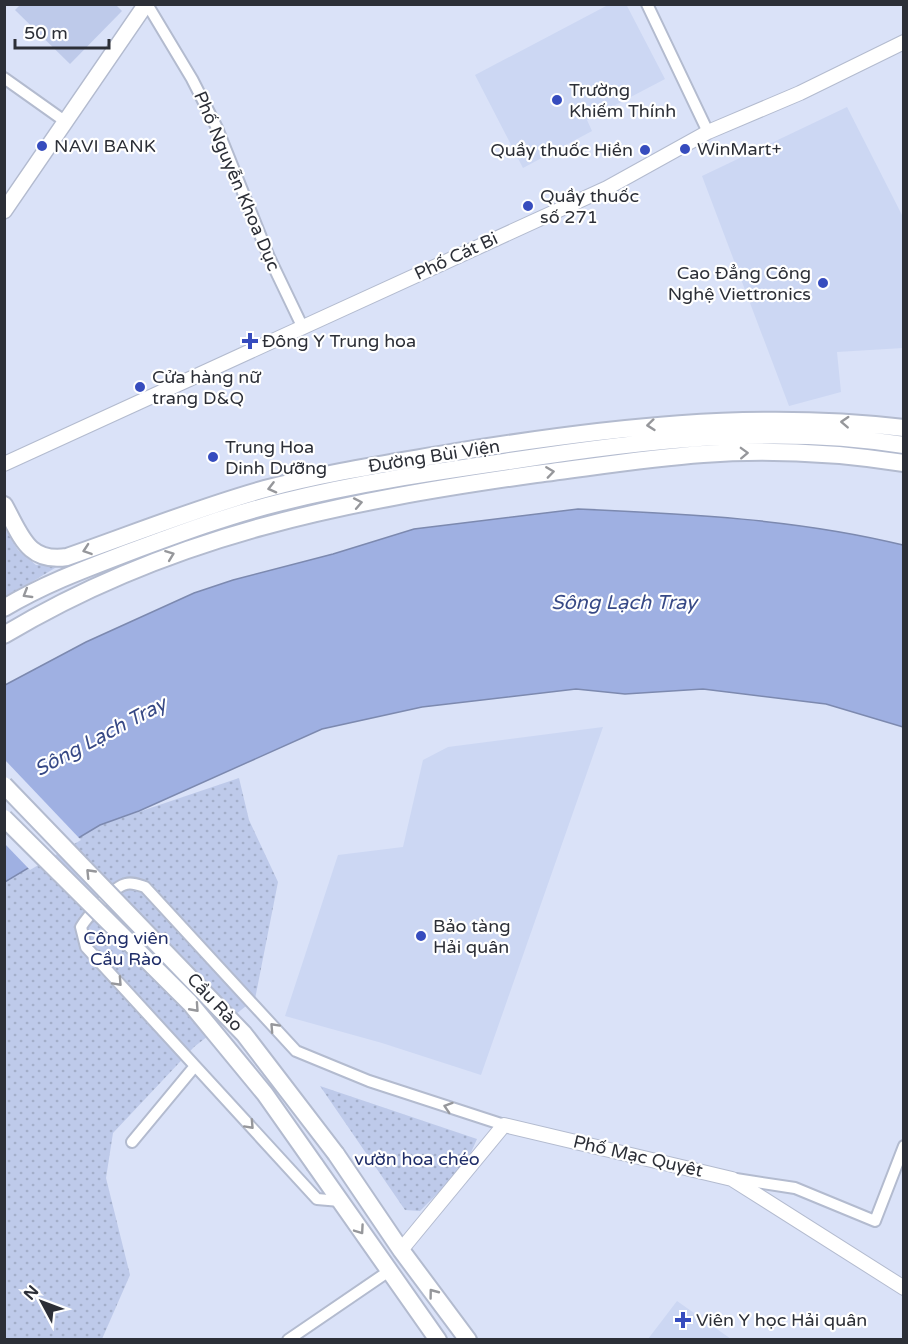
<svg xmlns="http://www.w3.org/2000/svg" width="908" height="1344" viewBox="0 0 908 1344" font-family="'Varela Round',sans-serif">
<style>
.built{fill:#ccd7f3}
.green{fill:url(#green-dots)}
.pitch{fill:#becaea}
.water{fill:#9fb0e2;stroke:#7c89af;stroke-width:1.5}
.pier{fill:#dae2f8}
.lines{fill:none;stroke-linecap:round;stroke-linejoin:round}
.minor-casing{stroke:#b3bbcf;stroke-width:14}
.tertiary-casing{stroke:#b3bbcf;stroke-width:16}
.secondary-casing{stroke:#b3bbcf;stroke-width:18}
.primary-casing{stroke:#b3bbcf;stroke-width:20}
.minor{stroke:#fff;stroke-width:10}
.tertiary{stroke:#fff;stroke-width:14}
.secondary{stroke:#fff;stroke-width:15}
.primary{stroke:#fff;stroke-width:16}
.primary-bridge-casing{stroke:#b3bbcf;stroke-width:20;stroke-linecap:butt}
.primary-bridge{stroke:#fff;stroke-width:16}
.oneway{stroke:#96979b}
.poi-dot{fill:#364cbe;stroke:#fff;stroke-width:2}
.labels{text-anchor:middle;stroke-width:4.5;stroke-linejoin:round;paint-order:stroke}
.poi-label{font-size:18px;fill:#2c2f37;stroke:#fff;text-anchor:start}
.street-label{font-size:18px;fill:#2c2f37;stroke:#fff}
.park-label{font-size:18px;fill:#1f2d68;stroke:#fff}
.water-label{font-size:20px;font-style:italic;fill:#374986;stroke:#fff}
</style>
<defs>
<pattern id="green-dots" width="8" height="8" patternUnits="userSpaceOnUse" patternTransform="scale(1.5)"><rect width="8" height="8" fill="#becaea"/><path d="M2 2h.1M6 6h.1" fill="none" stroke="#a3aec9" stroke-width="1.8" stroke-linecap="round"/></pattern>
</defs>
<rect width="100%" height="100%" fill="#dae2f8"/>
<!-- built -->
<path class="built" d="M626,4L665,79L587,120L592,131L523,168L475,75L608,5Z
M847,107L903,217V348L837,352L841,392L789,406L702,176Z
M603,727L481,1075L382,1043L285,1016L338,855L403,847L423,760L448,747Z
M677,1301L731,1339H648Z"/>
<!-- green -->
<path class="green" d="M4,527L18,550L36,565H60L5,598Z
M239,778L249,820L278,882L255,999L194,1047L113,1133L106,1178L130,1275L102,1339H5L4,882L100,825Z
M320,1086L477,1139L465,1166L420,1211L405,1210Z"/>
<!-- pitch -->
<path class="pitch" d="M116,5L122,11L70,64L15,10L20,5Z"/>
<!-- water -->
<path class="water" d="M578,509C688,514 797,519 903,545V727L826,704L703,689L625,694L576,689L422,707L322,729L139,811L100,825L5,882V685L86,642L194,593L233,580L333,554L414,529Z"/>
<!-- pier -->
<path class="pier" d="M5,760L81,840L30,870L4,843Z"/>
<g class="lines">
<!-- minor casing -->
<g class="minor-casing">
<path id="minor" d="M147,4L192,79L217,128L269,257L303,328
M647,4L708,132
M4,78L66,122
M132,1142L195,1066
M736,1179L795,1188L875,1221L904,1146
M340,1201L317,1199L86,947L81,927C87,917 114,886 126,884C132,882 139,885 145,887L296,1051L369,1081L504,1125
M288,1340L389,1271"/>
</g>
<!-- tertiary casing -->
<g class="tertiary-casing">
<path id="tertiary" d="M4,464L607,188L708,132L800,93L904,42
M401,1250L504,1125L732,1179L904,1288"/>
</g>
<!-- secondary casing -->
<g class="secondary-casing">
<path id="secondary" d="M4,211L146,4"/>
</g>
<!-- primary casing -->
<g class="primary-casing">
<path id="primary" d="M4,505C21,535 27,563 67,557C133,534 197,508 265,489C328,472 392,463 456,452C605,428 753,410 904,428
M4,608C44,584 85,569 127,553C178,534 229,515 282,502C357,483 434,472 510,461C640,441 772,424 904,445
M4,635C172,534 346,501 536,474C592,467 647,458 703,454C769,449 838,453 904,463
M336,1154L401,1250L468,1340
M315,1165L438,1340"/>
</g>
<!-- minor -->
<use href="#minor" class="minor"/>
<!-- tertiary -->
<use href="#tertiary" class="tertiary"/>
<!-- secondary -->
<use href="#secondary" class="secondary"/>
<!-- primary -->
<use href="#primary" class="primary"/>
<!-- primary-bridge casing -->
<g class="primary-bridge-casing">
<path id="primary-bridge" d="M4,785L244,1034L336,1154
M4,818L190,1003L265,1094L315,1165"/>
</g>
<!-- primary-bridge -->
<use href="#primary-bridge" class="primary-bridge"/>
</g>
<!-- one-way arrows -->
<defs><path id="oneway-chevron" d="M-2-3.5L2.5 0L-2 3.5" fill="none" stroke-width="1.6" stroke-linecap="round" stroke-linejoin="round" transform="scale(1.5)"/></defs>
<g class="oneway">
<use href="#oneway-chevron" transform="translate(845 422) rotate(-177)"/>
<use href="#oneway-chevron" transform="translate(651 425) rotate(174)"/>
<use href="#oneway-chevron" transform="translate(744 453) rotate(-2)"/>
<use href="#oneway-chevron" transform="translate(550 472) rotate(-8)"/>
<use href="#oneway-chevron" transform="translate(272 488) rotate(166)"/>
<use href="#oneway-chevron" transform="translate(358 503) rotate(-11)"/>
<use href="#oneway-chevron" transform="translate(87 550) rotate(161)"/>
<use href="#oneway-chevron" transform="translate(170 555) rotate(-21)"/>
<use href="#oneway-chevron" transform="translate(27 594) rotate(149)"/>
<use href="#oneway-chevron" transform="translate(90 873) rotate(-134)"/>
<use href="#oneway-chevron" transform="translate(118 982) rotate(47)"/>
<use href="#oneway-chevron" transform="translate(195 1008) rotate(48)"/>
<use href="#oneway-chevron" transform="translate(274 1027) rotate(-133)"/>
<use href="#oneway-chevron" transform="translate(448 1107) rotate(-162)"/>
<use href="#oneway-chevron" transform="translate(250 1125) rotate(47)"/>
<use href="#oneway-chevron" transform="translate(360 1230) rotate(55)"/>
<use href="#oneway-chevron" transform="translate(433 1293) rotate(-127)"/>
</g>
<!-- markers -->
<g class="poi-dot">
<circle cx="557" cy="100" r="6"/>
<circle cx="42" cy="146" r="6"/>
<circle cx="685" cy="149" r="6"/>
<circle cx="645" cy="150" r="6"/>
<circle cx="528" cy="206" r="6"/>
<circle cx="823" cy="283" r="6"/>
<path d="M247 332h6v6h6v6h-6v6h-6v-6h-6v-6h6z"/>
<circle cx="140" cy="387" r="6"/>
<circle cx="213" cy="457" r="6"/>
<circle cx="421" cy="936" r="6"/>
<path d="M680 1311h6v6h6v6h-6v6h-6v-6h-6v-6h6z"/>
</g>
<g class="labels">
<!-- poi labels -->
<g class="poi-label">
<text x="569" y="96">Trường<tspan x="569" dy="21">Khiếm Thính</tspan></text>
<text x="54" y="152">NAVI BANK</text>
<text x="697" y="155">WinMart+</text>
<text x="633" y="156" text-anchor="end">Quầy thuốc Hiền</text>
<text x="540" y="202">Quầy thuốc<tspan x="540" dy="21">số 271</tspan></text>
<text x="811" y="279" text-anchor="end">Cao Đẳng Công<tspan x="811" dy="21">Nghệ Viettronics</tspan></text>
<text x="262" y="347">Đông Y Trung hoa</text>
<text x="152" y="383">Cửa hàng nữ<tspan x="152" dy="21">trang D&amp;Q</tspan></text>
<text x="225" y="453">Trung Hoa<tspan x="225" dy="21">Dinh Dưỡng</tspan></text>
<text x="433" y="932">Bảo tàng<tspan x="433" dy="21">Hải quân</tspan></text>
<text x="696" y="1326">Viên Y học Hải quân</text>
</g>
<!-- street labels -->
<g class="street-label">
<text transform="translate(237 181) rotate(67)" y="6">Phố Nguyễn Khoa Dục</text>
<text transform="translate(456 256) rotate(-25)" y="6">Phố Cát Bi</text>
<text transform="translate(434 456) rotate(-9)" y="6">Đường Bùi Viện</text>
<text transform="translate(215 1002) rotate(47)" y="6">Cầu Rào</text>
<text transform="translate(638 1156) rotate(13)" y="6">Phố Mạc Quyêt</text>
</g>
<!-- park labels -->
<g class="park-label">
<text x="126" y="944">Công viên<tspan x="126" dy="21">Cầu Rào</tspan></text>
<text x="417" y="1165">vườn hoa chéo</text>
</g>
<!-- water labels -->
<g class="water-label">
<text x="624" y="609">Sông Lạch Tray</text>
<text transform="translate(100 736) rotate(-28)" y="7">Sông Lạch Tray</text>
</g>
</g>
<!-- border -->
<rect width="908" height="1344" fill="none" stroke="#2c2f37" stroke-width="12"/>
<!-- north arrow -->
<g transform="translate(42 1302) rotate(311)" stroke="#ffffff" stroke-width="4.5" paint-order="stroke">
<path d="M0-4.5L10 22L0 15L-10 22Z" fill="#2c2f37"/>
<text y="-9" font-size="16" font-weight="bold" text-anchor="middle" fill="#2c2f37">N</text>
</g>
<!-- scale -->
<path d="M15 39v9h94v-9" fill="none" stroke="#2c2f37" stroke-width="3"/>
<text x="24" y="39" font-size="18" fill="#2c2f37" stroke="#ffffff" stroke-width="4.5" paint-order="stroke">50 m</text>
</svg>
